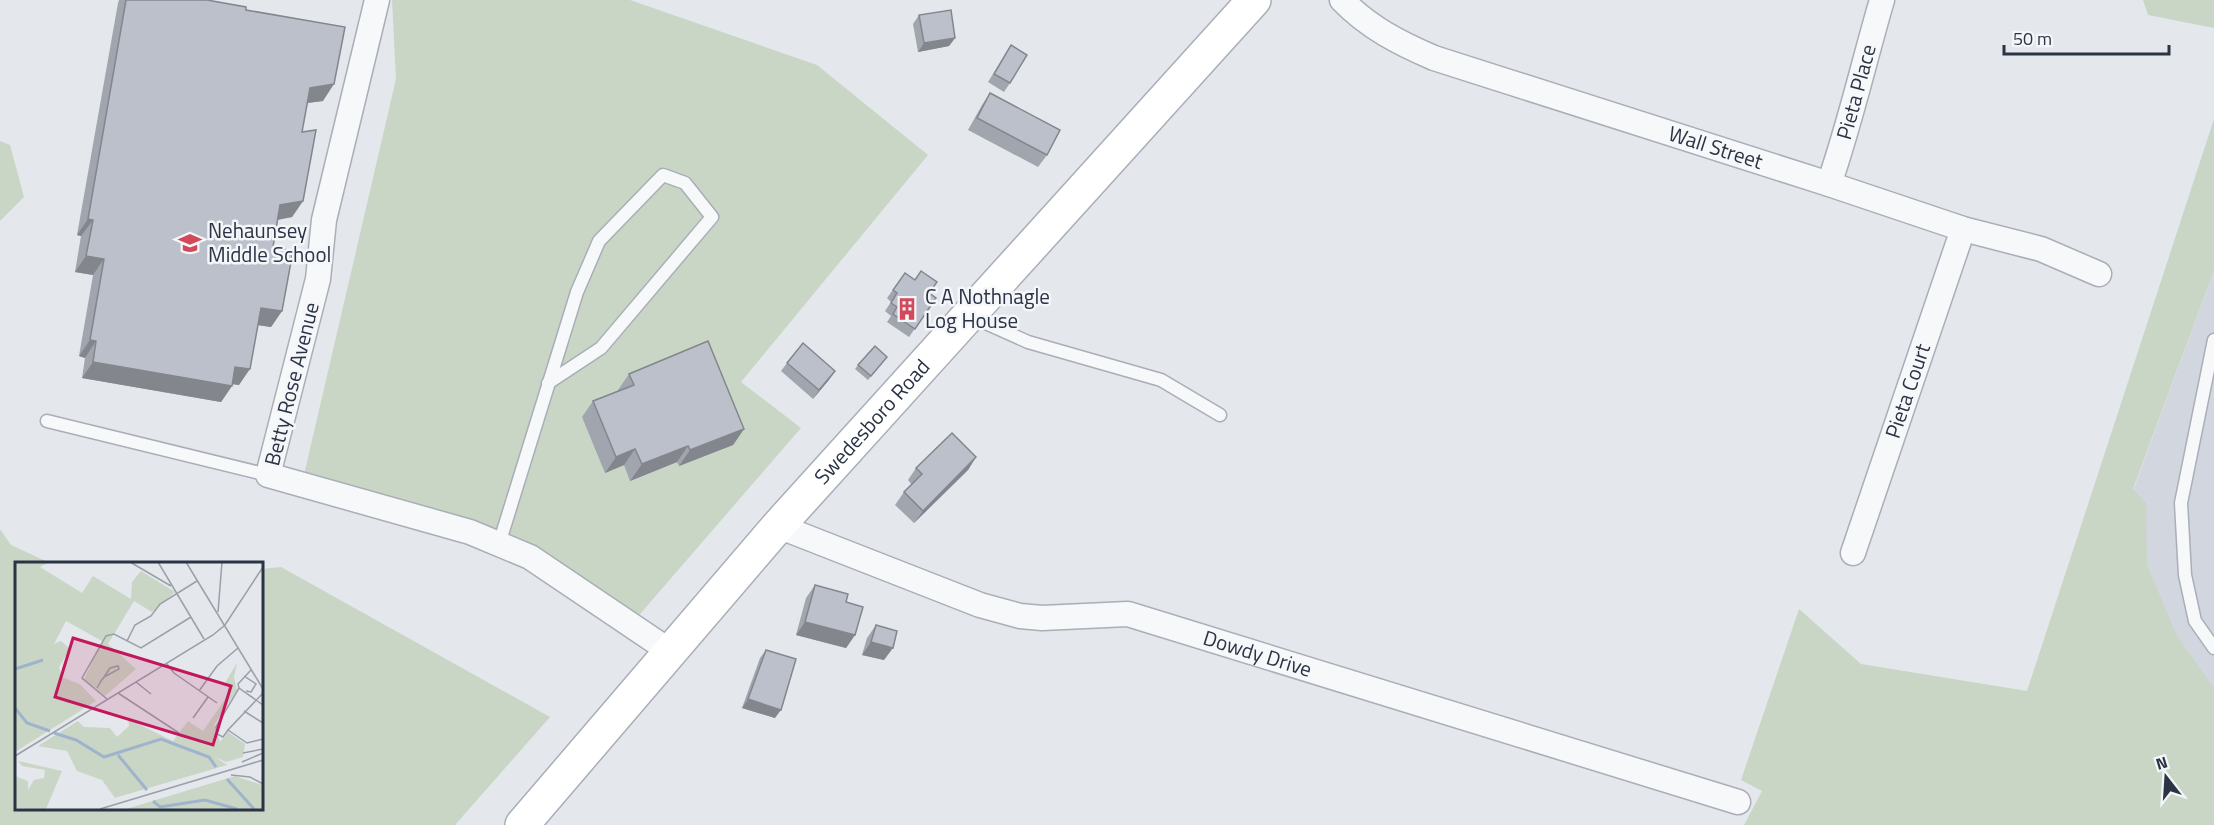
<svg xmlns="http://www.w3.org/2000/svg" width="2214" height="825" viewBox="0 0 2214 825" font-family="'Titillium Web',sans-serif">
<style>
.built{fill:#d2d6de}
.green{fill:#c9d6c5}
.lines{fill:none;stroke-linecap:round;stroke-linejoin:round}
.service-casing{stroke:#a9aeb7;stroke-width:15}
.minor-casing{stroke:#a9aeb7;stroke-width:27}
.secondary-casing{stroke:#a9aeb7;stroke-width:36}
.service{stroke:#f7f8fa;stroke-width:12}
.minor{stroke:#f7f8fa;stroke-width:24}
.secondary{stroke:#fff;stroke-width:33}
.wall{fill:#a1a5ae}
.shaded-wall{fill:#83868d}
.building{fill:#bbc0ca;stroke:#83868d;stroke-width:1.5}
.labels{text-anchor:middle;stroke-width:5;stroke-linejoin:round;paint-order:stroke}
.street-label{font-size:21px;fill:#2b3445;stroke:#f4f6f9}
.poi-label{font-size:21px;fill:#2b3445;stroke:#f4f6f9;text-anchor:start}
.inset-river{fill:none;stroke:#9fb4cc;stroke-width:3}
.inset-road{fill:none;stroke:#9a9fa9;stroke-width:1.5}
.view{fill:#c2185b;fill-opacity:0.15;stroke:#c2185b;stroke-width:3}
.inset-edge{fill:none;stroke:#2b3445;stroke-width:3}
</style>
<rect width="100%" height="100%" fill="#e4e7ec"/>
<!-- built -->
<path class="built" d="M2214,270V825L2115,540Z"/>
<!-- green -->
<path class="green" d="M392,0H630L817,65L928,155L741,382L801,428L634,621L506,540L303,479L396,79Z
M2143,0H2214V28L2148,15Z
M2214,119V270L2133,489L2146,503L2147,565L2177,636L2214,688V825H1744L1762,791L1741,780L1799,609L1861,664L2027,691Z
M0,141L10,145L24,197L0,221Z
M0,529L11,545L52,564H16V808H261V569L281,567L550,717L455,825H0Z"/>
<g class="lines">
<!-- service casing -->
<g class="service-casing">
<path id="service" d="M970,316L1028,342L1161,380L1220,415
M2214,340L2181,503L2185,575L2195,621L2214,648
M47,421L268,475
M499,544L577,292L599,241L663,175L685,183L712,217L601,348L548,383"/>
</g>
<!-- minor casing -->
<g class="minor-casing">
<g id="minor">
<path d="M377,0L324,220L318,279L268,475L470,532L530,557L671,652"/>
<path id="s1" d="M1342,0C1368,27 1399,43 1434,58L1829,184L1963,229L2041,249L2099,274"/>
<path id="s2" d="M1829,184C1850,124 1864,61 1882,0"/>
<path id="s3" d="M778,526L980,605L1020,616L1042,618L1128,614L1738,802"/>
<path id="s4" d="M1853,553L1963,229"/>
</g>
</g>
<!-- secondary casing -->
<g class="secondary-casing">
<g id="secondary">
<path id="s5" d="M522,825L778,526L1254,0"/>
</g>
</g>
<!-- service -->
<use href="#service" class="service"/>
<!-- minor -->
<use href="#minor" class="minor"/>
<!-- secondary -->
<use href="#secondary" class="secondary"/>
</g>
<!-- wall -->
<path class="wall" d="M119,0H207L246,10L323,101L307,103L302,132L303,201L292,217L278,220L273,247L282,311L271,327L258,325L239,385L232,384V386L221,402L82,378L85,358L79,356L93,275L75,272L81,236L77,235L118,3Z
M919,15L955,38L949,46L918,52L913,24Z
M1011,45L1010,83L1004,92L988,82Z
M990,93L1047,155L1038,167L968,130L982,105Z
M905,273L936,298L909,337L887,322L891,316L885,311L891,302L887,298Z
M884,361L868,380L855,369L858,365Z
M787,363L835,371L813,399L781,371Z
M629,374L744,429L733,445L679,466L677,462L630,481L624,465L605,473L582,417L593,401L618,391V390Z
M976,457L968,470L914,523L895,505L904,492L912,485L908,480L916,468Z
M815,585L846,602L855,635L846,648L796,635L806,598Z
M876,625L884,660L862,655L867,638Z
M766,650L775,718L742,708L760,658Z"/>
<!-- shaded-wall -->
<path class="shaded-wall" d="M955,38L949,46L918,52L924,43Z
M334,84L323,101L299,104L310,88Z
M303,201L292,217L269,221L280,205Z
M88,219L93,220L81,236L77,235Z
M86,256L104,259L93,275L75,272Z
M261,308L282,311L271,327L250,324Z
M90,340L96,341L85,358L79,356Z
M93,362L232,386L221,402L82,378Z
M235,367L250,369L239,385L224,383Z
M835,371L829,380L813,399L819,390Z
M744,429L733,445L679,466L690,450Z
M688,446L677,462L630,481L642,464Z
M635,449L624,465L605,473L616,457Z
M976,457L968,470L914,523L923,511Z
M805,622L855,635L846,648L796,635Z
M871,642L893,648L884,660L862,655Z
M748,699L781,710L775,718L742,708Z"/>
<!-- building -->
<path class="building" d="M126,0H207L246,7V10L345,27L334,84L310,88L302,132L316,130L303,201L280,205L273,247L293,251L282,311L261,308L250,369L235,367L232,386L93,362L96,341L90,340L104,259L86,256L93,220L88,219Z
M951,10L955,38L924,43L919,15Z
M1011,45L1027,55L1010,83L994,74Z
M990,93L1060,130L1047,155L977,118Z
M921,271L937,282L929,293L936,298L915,329L893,314L897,307L891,303L897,293L893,290L905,273L915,280Z
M708,341L744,429L690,450L688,446L642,464L635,449L616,457L593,401L634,385L629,374Z
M803,343L835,371L819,390L787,363Z
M875,346L887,357L871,376L858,365Z
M952,433L976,457L923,511L904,492L922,474L916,468Z
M815,585L848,594L846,602L863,607L855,635L805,622Z
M876,625L897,631L893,648L871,642Z
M766,650L796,659L781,710L748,699Z"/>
<!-- icons -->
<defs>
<g id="school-bare" transform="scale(1.8)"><path d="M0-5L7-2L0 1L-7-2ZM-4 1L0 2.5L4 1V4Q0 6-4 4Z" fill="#d1495b" stroke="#f4f6f9" stroke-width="2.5" paint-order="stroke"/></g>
<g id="building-bare" transform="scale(1.8)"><path d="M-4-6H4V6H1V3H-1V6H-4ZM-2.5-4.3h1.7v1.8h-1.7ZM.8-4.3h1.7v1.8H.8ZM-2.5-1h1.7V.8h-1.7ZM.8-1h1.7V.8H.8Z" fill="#d1495b" stroke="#f4f6f9" stroke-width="2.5" paint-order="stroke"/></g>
</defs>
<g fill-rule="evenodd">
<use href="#school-bare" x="190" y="243"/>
<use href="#building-bare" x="907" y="309"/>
</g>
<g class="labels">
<!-- street labels -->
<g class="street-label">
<text dy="7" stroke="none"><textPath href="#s2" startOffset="96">Pieta Place</textPath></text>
<text dy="7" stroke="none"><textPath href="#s1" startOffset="405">Wall Street</textPath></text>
<text transform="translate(292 384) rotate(-76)" y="7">Betty Rose Avenue</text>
<text dy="7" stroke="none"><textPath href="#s4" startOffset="171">Pieta Court</textPath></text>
<text dy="7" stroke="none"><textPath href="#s5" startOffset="534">Swedesboro Road</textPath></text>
<text dy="7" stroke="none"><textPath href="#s3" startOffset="502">Dowdy Drive</textPath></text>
</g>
<!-- poi labels -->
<g class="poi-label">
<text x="208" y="238">Nehaunsey<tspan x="208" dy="24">Middle School</tspan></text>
<text x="925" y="304">C A Nothnagle<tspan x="925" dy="24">Log House</tspan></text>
</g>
</g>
<!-- overview -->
<g transform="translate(15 562)">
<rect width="248" height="248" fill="#e4e7ec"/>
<path d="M0,0H35L25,5L67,31L78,14L116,37L117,20L126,9L160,30L137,50L119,39L93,82L121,107L90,134L69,117L87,79L51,59L39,82L46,79L55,87L44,105L47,115L66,123L81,139L0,190ZM222,101L219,115L222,128L199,163L205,180L213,170L230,182L228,195L211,200L200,195L212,203L62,247L100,236L87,218L62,209L52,189L23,184L63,159L69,165L95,166L102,175L114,164L113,157L158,179L173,159L188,169L215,130L211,119ZM3,199L47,209L31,247L0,246V214L13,219V228L19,218L29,216L30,208L7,204ZM220,214L247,223V247H111Z" fill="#c9d6c5"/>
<path class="inset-river" d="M0,107L28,98M0,146L12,161L35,169M39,171L61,178L89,195L146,177L194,195L201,205M103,193L132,228M212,217L239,247M138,239L145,245L190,238L222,247"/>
<path class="inset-road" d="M115,0L156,24M143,0L189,77M171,0L248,127M203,50L207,0M112,79L120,63L136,54L145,42L182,19M152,102L159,111L202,141M236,108L223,122L224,126L248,143M229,114L241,122L236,130L231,129M121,120L136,132M82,126L86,119L89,115L95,106L103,104L104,107L89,115M184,129L202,104L223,86M103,131L164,171M248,131L213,168L232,181L248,177M92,137L67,116L91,74L99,72L126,86L176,55M229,149L248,161M178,156L193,135M213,168L208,175L202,172L201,165L224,126M228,191L248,187M0,194L198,73L210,63L248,5M227,200L248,191M216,213L235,215L248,222M85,247L248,198"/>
<path class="view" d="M58,76L216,124L198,183L40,135Z"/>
<rect width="248" height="248" class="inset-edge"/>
</g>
<!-- north arrow -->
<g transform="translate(2166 777) rotate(343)" stroke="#f4f6f9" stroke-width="4.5" paint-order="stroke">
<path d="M0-4.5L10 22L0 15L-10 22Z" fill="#2b3445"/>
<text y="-9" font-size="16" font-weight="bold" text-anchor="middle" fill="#2b3445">N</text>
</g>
<!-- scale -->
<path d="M2004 45v9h165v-9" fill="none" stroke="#2b3445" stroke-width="3"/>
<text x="2013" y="45" font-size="18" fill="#2b3445" stroke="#f4f6f9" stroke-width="4.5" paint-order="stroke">50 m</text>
</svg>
